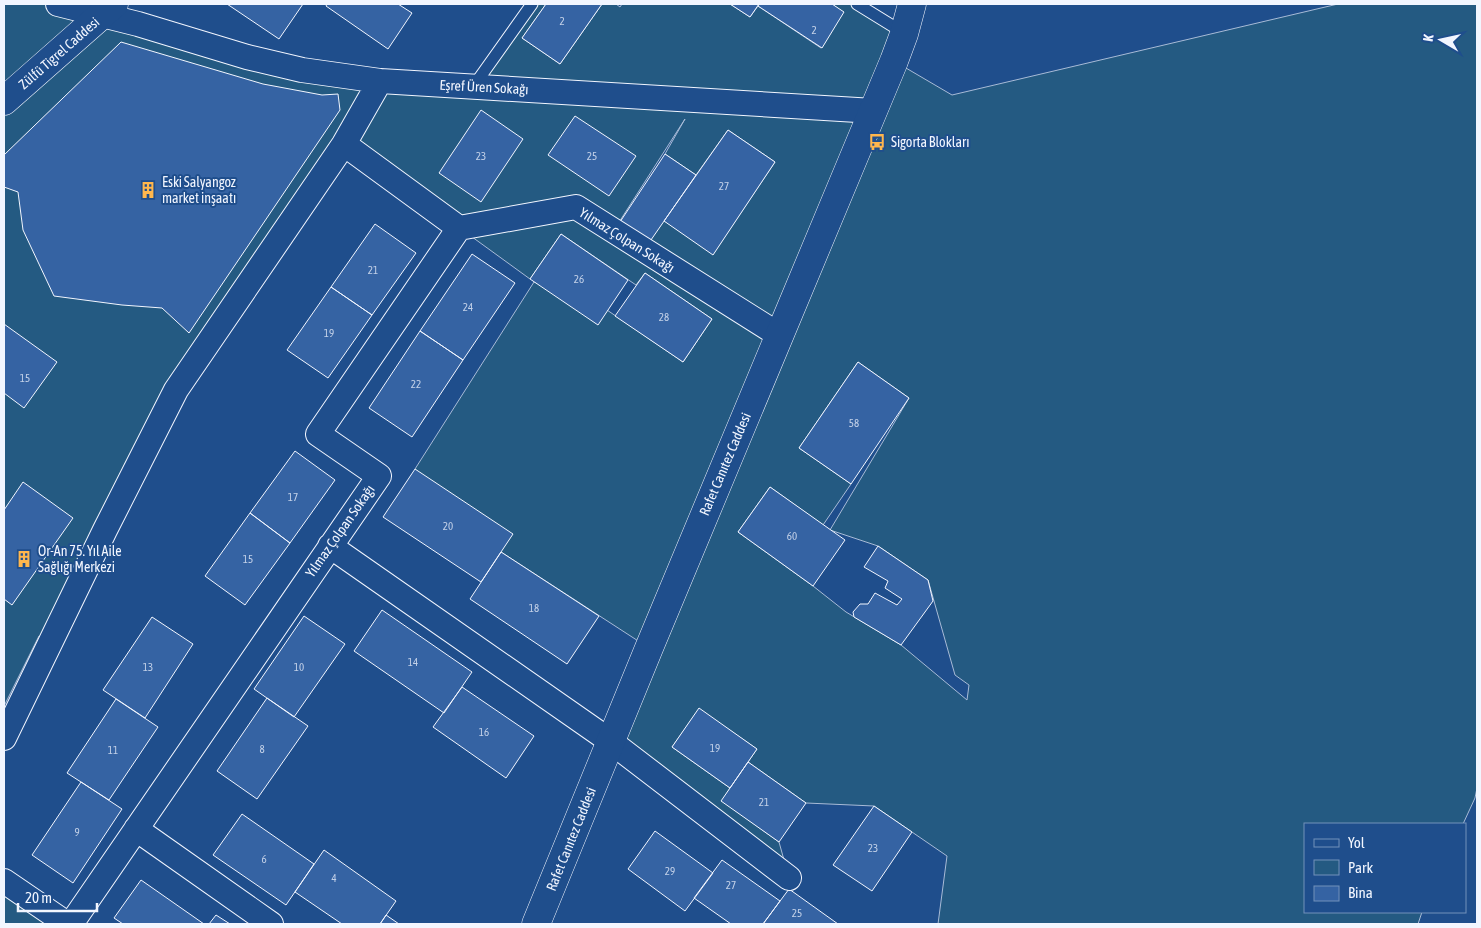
<svg xmlns="http://www.w3.org/2000/svg" width="1481" height="928" viewBox="0 0 1481 928" font-family="'Asap Condensed',sans-serif">
<style>
.green{fill:#245a82;stroke:#a8bbd7;fill-rule:evenodd}
.building{fill:#3563a3;stroke:#f2f6ff}
.lines{fill:none;stroke-linecap:round;stroke-linejoin:round}
.lane-casing{stroke:#f2f6ff;stroke-width:13}
.street-casing{stroke:#f2f6ff;stroke-width:26}
.secondary-casing{stroke:#f2f6ff;stroke-width:29}
.lane{stroke:#1f4e8c;stroke-width:11}
.street{stroke:#1f4e8c;stroke-width:24}
.secondary{stroke:#1f4e8c;stroke-width:28}
.labels{text-anchor:middle;stroke-width:4;stroke-linejoin:round;paint-order:stroke}
.number-label{font-size:11px;fill:#c3d1e8}
.street-label{font-size:14px;fill:#f2f6ff;stroke:#1f4e8c}
.poi-label{font-size:14px;fill:#f2f6ff;stroke:#1f4e8c;text-anchor:start}
</style>
<rect width="100%" height="100%" fill="#1f4e8c"/>
<!-- green -->
<path class="green" d="M4,4H114L102,16L247,57L473,87L532,4H546L522,38L560,64L602,4H616L620,7L622,4H730L750,17L758,6L821,48L843,12L832,4H857L904,34L894,61L952,95L1338,4H1477V788L1475,798L1463,824H1305V912H1422L1418,924H938L947,856L874,806L806,803L748,762L757,749L699,709L672,747L730,788L722,801L779,842L789,878L610,741L649,648L501,552L415,469L534,282L607,310L683,362L712,319L645,273L636,285L561,234L530,279L344,144L176,390L51,641L39,636L4,706ZM685,119L665,154L696,175L728,130L775,162L713,254L663,220L614,230ZM858,362L909,398L830,530L878,546L928,580L955,675L969,685L967,700L901,645L846,612L813,586L738,532L770,487L823,525L851,484L799,448Z
M4,881L67,924H4Z"/>
<!-- building -->
<path class="building" d="M227,4H303L279,39Z
M327,4H398L412,13L388,49L326,6Z
M546,4H602L560,64L522,38Z
M730,4H759L750,17Z
M759,4H832L844,12L822,48L758,6Z
M121,42L263,84L322,95L338,94L340,110L189,333L162,308L122,305L54,296L23,230L18,192L4,187V155Z
M481,110L523,139L481,202L439,173Z
M575,116L636,156L609,196L548,155Z
M728,130L775,162L713,255L664,221Z
M665,154L696,175L644,250L614,231Z
M375,224L416,253L372,315L331,287Z
M561,234L628,280L598,325L530,279Z
M472,254L515,283L463,360L420,331Z
M645,273L712,319L683,362L615,316Z
M331,287L372,315L328,378L287,350Z
M4,324L57,362L24,408L4,393Z
M420,331L463,360L412,437L369,408Z
M858,362L909,398L851,484L799,448Z
M295,451L335,480L290,543L250,513Z
M415,469L513,534L481,582L383,517Z
M23,482L73,518L12,605L4,599V510Z
M770,487L845,540L813,586L738,532Z
M250,513L290,543L245,605L205,576Z
M878,546L928,580L933,601L901,645L854,617L853,612L860,604H868L875,593L897,605L902,599L885,588L888,581L864,567Z
M501,552L599,616L567,664L470,599Z
M382,610L472,672L444,713L354,651Z
M304,616L345,644L294,717L254,689Z
M152,617L193,644L145,718L103,690Z
M462,687L534,736L506,778L433,727Z
M267,698L308,726L257,799L217,771Z
M116,699L158,727L109,800L67,773Z
M699,708L757,749L730,788L672,747Z
M748,762L806,803L779,842L721,801Z
M81,782L122,809L73,883L32,855Z
M874,806L912,832L872,891L833,865Z
M242,814L314,864L286,905L213,855Z
M655,831L713,873L685,911L628,869Z
M324,850L396,901L380,924H342L295,892Z
M722,860L780,901L763,924H731L694,898Z
M141,880L204,924H123L114,918Z
M789,889L838,924H763Z
M216,915L230,924H209Z
M386,915L399,924H380Z"/>
<g class="lines">
<!-- lane casing -->
<g class="lane-casing">
<path id="lane" d="M857,4L904,33
M473,87L532,4"/>
</g>
<!-- street casing -->
<g class="street-casing">
<path id="street" d="M58,4L138,24L247,57L302,70L380,81L874,111
M344,144L459,228
M330,546L610,741L789,878
M4,738L105,530L176,390L344,144L380,81
M136,829L271,924
M4,881L67,924
M71,924L379,476L318,434L459,228L576,207L779,335"/>
</g>
<!-- secondary casing -->
<g class="secondary-casing">
<path id="secondary" d="M4,101L114,4
M536,924L649,648L894,61L904,34L912,4"/>
</g>
<!-- lane -->
<use href="#lane" class="lane"/>
<!-- street -->
<use href="#street" class="street"/>
<!-- secondary -->
<use href="#secondary" class="secondary"/>
</g>
<!-- icons -->
<defs>
<g id="bus-bare" transform="scale(1.35)"><path d="M-5-6H5V4H4V6H2V4H-2V6H-4V4H-5ZM-3.5-4V0h7V-4ZM-3.5 1.2v1.5H-2V1.2ZM2 1.2v1.5H3.5V1.2Z" fill="#ffb74d" stroke="#1f4e8c" stroke-width="2.5" paint-order="stroke"/></g>
<g id="building-bare" transform="scale(1.35)"><path d="M-4-6H4V6H1V3H-1V6H-4ZM-2.5-4.3h1.7v1.8h-1.7ZM.8-4.3h1.7v1.8H.8ZM-2.5-1h1.7V.8h-1.7ZM.8-1h1.7V.8H.8Z" fill="#ffb74d" stroke="#1f4e8c" stroke-width="2.5" paint-order="stroke"/></g>
</defs>
<g fill-rule="evenodd">
<use href="#bus-bare" x="877" y="142"/>
<use href="#building-bare" x="148" y="190"/>
<use href="#building-bare" x="24" y="559"/>
</g>
<g class="labels">
<!-- number labels -->
<g class="number-label">
<text x="562" y="25">2</text>
<text x="814" y="34">2</text>
<text x="481" y="160">23</text>
<text x="592" y="160">25</text>
<text x="724" y="190">27</text>
<text x="373" y="274">21</text>
<text x="579" y="283">26</text>
<text x="468" y="311">24</text>
<text x="664" y="321">28</text>
<text x="329" y="337">19</text>
<text x="25" y="382">15</text>
<text x="416" y="388">22</text>
<text x="854" y="427">58</text>
<text x="293" y="501">17</text>
<text x="448" y="530">20</text>
<text x="792" y="540">60</text>
<text x="248" y="563">15</text>
<text x="534" y="612">18</text>
<text x="413" y="666">14</text>
<text x="148" y="671">13</text>
<text x="299" y="671">10</text>
<text x="484" y="736">16</text>
<text x="715" y="752">19</text>
<text x="262" y="753">8</text>
<text x="113" y="754">11</text>
<text x="764" y="806">21</text>
<text x="77" y="836">9</text>
<text x="873" y="852">23</text>
<text x="264" y="863">6</text>
<text x="670" y="875">29</text>
<text x="334" y="882">4</text>
<text x="731" y="889">27</text>
<text x="797" y="917">25</text>
</g>
<!-- street labels -->
<g class="street-label">
<text transform="translate(59 53) rotate(-41)" y="5">Zülfü Tigrel Caddesi</text>
<text transform="translate(484 87) rotate(3)" y="5">Eşref Üren Sokağı</text>
<text transform="translate(627 240) rotate(32)" y="5">Yılmaz Çolpan Sokağı</text>
<text transform="translate(725 464) rotate(-67)" y="5">Rafet Canıtez Caddesi</text>
<text transform="translate(340 531) rotate(-55)" y="5">Yılmaz Çolpan Sokağı</text>
<text transform="translate(571 839) rotate(-68)" y="5">Rafet Canıtez Caddesi</text>
</g>
<!-- poi labels -->
<g class="poi-label">
<text x="891" y="147">Sigorta Blokları</text>
<text x="162" y="187">Eski Salyangoz<tspan x="162" dy="16">market inşaatı</tspan></text>
<text x="38" y="556">Or-An 75. Yıl Aile<tspan x="38" dy="16">Sağlığı Merkezi</tspan></text>
</g>
</g>
<!-- border -->
<rect width="1481" height="928" fill="none" stroke="#f2f6ff" stroke-width="10"/>
<!-- legend -->
<rect x="1304" y="823" width="162" height="90" fill="#1f4e8c" stroke="#7391ba"/>
<rect x="1314" y="839" width="25" height="8" fill="#1f4e8c" stroke="#7391ba"/>
<text x="1348" y="848" font-size="15" fill="#f2f6ff">Yol</text>
<rect x="1314" y="860" width="25" height="15" fill="#245a82" stroke="#7391ba"/>
<text x="1348" y="873" font-size="15" fill="#f2f6ff">Park</text>
<rect x="1314" y="886" width="25" height="15" fill="#3563a3" stroke="#7391ba"/>
<text x="1348" y="898" font-size="15" fill="#f2f6ff">Bina</text>
<!-- north arrow -->
<g transform="translate(1441 40) rotate(279)" stroke="#1f4e8c" stroke-width="4" paint-order="stroke">
<path d="M0-4L9 19L0 12L-9 19Z" fill="#f2f6ff"/>
<text y="-8" font-size="14" font-weight="bold" text-anchor="middle" fill="#f2f6ff">K</text>
</g>
<!-- scale -->
<path d="M18 903v8h79v-8" fill="none" stroke="#f2f6ff" stroke-width="2.5"/>
<text x="25" y="903" font-size="15" fill="#f2f6ff" stroke="#1f4e8c" stroke-width="4" paint-order="stroke">20 m</text>
</svg>
